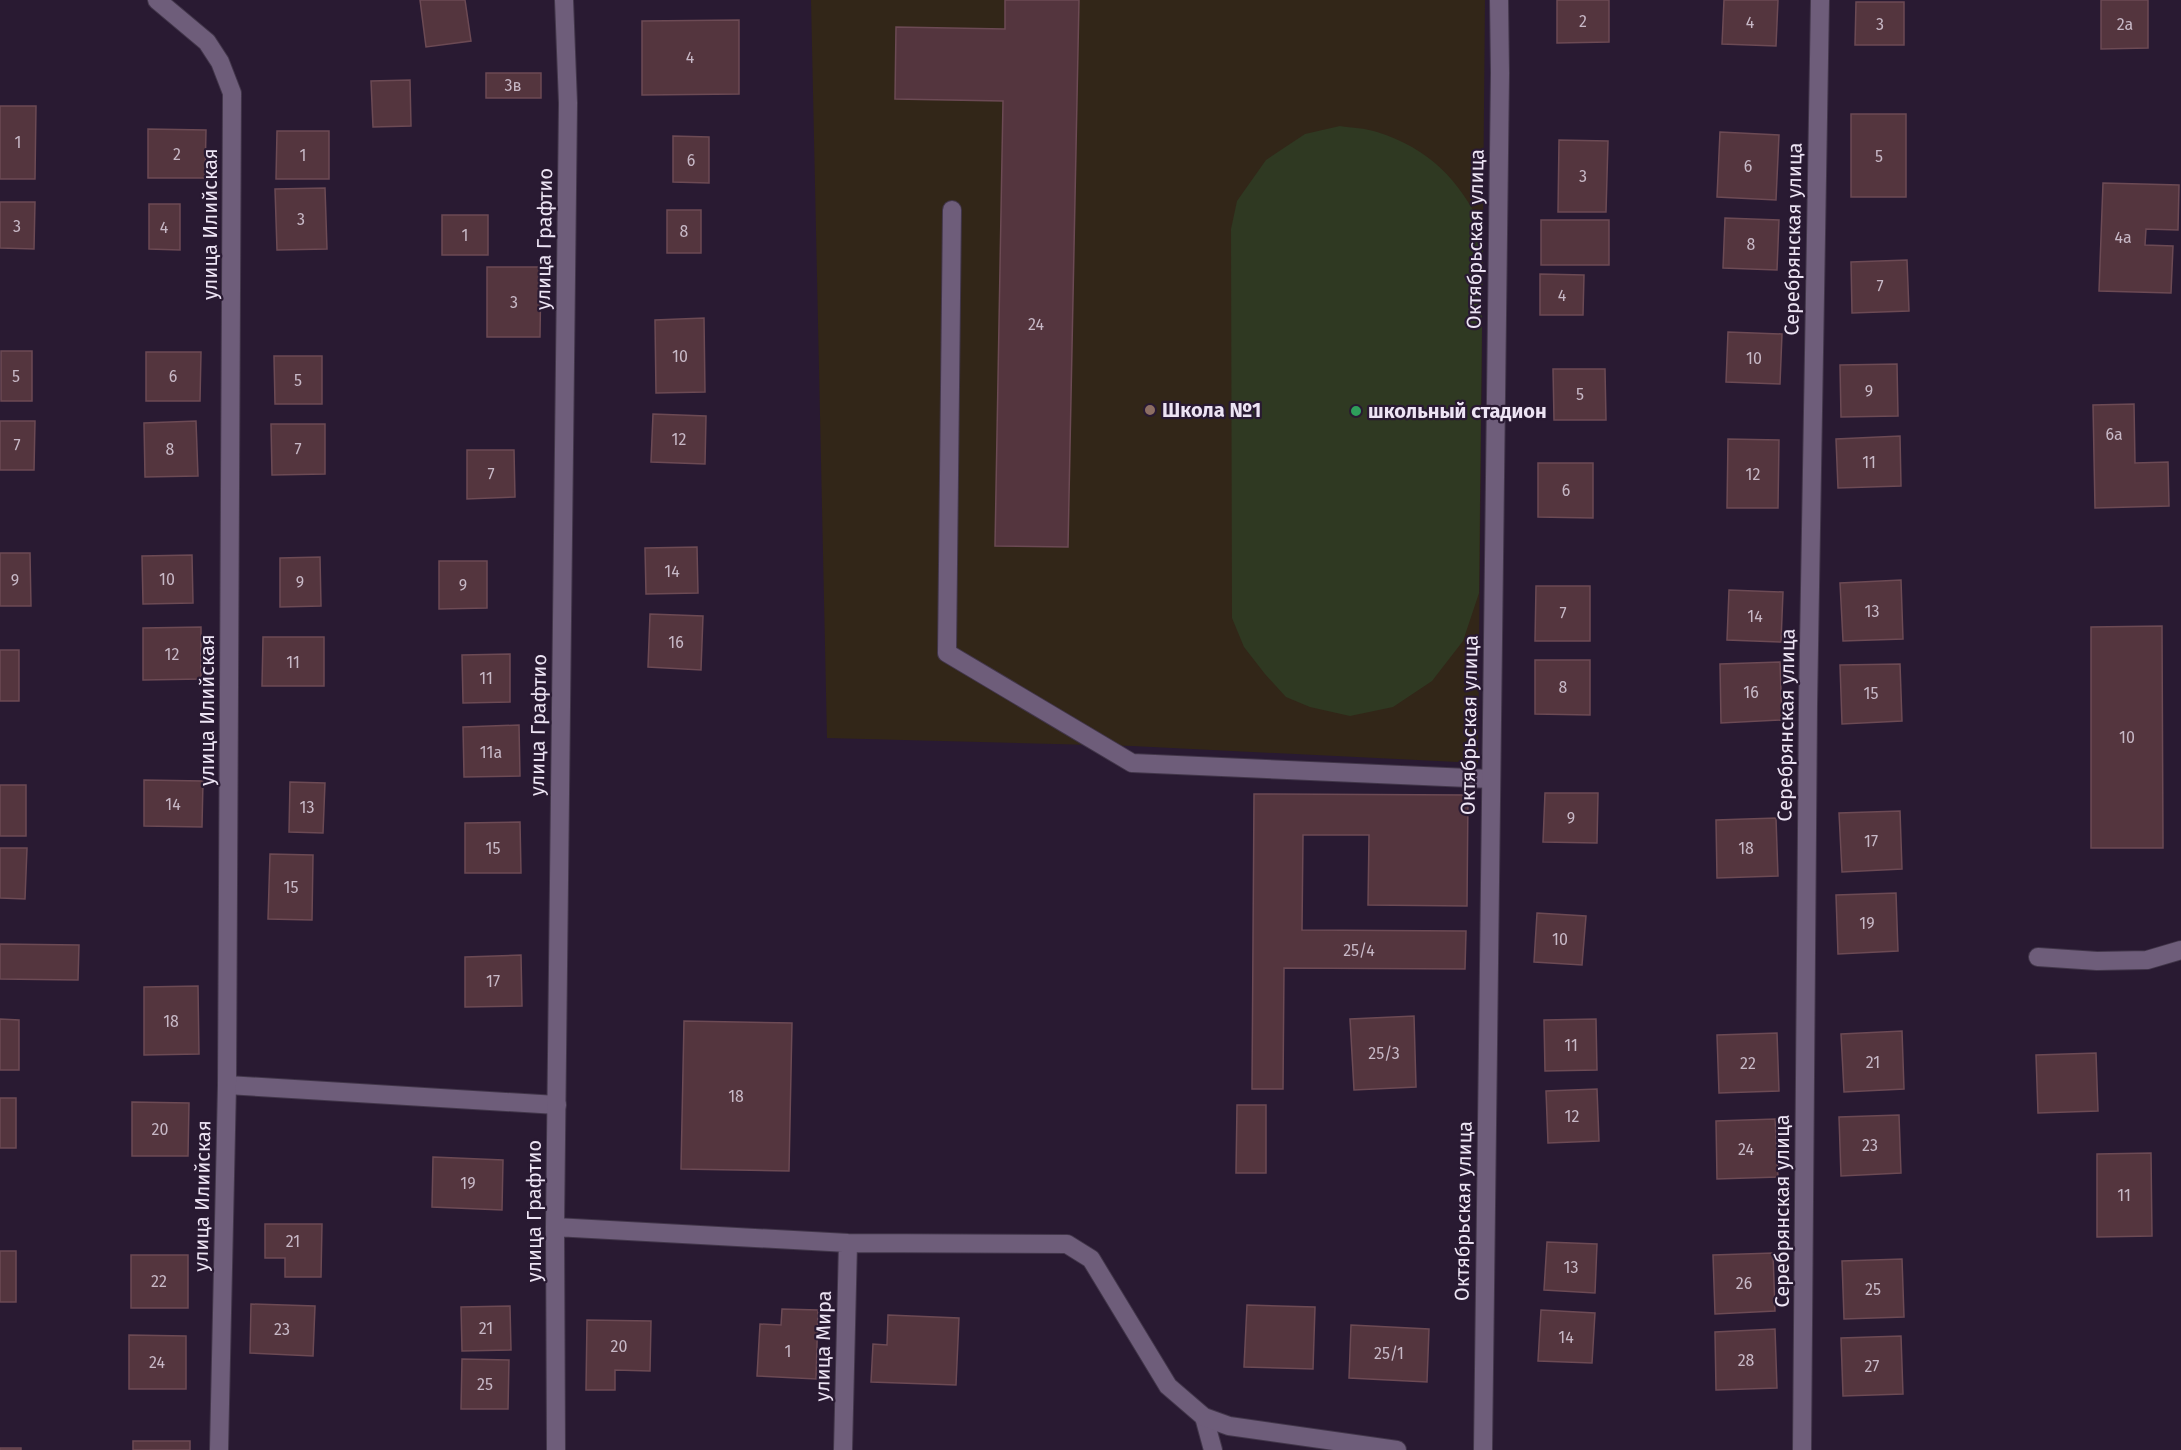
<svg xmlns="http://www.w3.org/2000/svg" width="2181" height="1450" viewBox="0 0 2181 1450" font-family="'Fira Sans',sans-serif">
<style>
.education{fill:#322618}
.green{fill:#2f3922}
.building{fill:#54353e;stroke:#6c4a54;stroke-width:1.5}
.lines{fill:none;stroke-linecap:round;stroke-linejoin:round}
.service-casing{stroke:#42364a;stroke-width:20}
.minor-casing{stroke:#42364a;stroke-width:20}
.service{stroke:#6e5d7a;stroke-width:18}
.minor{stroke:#6e5d7a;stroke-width:18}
.education-dot{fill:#8d6e63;stroke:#291a32;stroke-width:2}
.leisure-dot{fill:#2e9e5b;stroke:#291a32;stroke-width:2}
.labels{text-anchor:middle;stroke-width:4.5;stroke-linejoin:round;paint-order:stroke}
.number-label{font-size:16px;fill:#c7b8c6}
.street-label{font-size:20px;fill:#ede4f4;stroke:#291a32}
.poi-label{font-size:20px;font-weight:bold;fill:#ede4f4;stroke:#291a32;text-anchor:start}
</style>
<rect width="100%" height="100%" fill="#291a32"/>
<!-- education -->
<path class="education" d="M811,0H1485L1478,763L1132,746L827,738Z"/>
<!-- green -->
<path class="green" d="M1340,126C1352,128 1365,128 1377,132C1430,149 1458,179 1483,228L1479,593L1463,641L1432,681L1393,707L1350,716L1310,707L1286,697L1265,674L1244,647L1232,618L1231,229L1237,201L1266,160L1305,134Z"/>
<!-- building -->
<path class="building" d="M420,0H465L471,41L426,47Z
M1005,0H1079L1068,547L995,546L1003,101L895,99L896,27L1005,29Z
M1557,0H1609V42L1557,43Z
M1724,0H1778L1776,46L1722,44Z
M2101,0H2148V48L2101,49Z
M1856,2H1904V45H1855Z
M739,20V94L642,95V21Z
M486,73H541V98H486Z
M410,80L411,126L373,127L371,81Z
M0,106H36L35,179H0Z
M1851,114H1906V197H1851Z
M148,129L206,130L205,178H148Z
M277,131H329V179H276Z
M1720,132L1779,135L1776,200L1717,197Z
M673,136L709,137V183L673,182Z
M1559,140L1608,141L1606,212H1558Z
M2103,183L2179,185L2178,230L2146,229L2145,245L2173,246L2171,293L2099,291Z
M325,188L327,249L277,250L275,189Z
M0,202H35L34,249L0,248Z
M149,204H180V250L149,249Z
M667,210H701V253H667Z
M442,215H488V255H442Z
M1725,218L1779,220L1777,270L1723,268Z
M1541,220H1609V265H1541Z
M1907,260L1909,311L1852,313L1851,262Z
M487,267H541L540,337H487Z
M1540,274L1584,275L1583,315H1540Z
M704,318L705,392L656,393L655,320Z
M1728,332L1782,334L1780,384L1726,382Z
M1,351H32V401H1Z
M146,352H201L200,401H146Z
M274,356H322V404H275Z
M1897,364L1898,416L1841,417L1840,365Z
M1553,369H1605L1606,420H1554Z
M2134,404L2135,463L2168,462L2169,506L2095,508L2093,405Z
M653,414L706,416L705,464L651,462Z
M0,421H35L34,470H0Z
M196,421L198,476L145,477L144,423Z
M271,424H325V474L272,475Z
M1900,436L1901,486L1838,488L1836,439Z
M1728,439L1779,440L1778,508H1727Z
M467,450H514L515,497L467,499Z
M1538,463H1593V518L1538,517Z
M697,547L698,593L646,594L645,548Z
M0,553H30L31,606H0Z
M192,555L193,603L143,604L142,556Z
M320,557L321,606L280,607V558Z
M439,561H487V608L439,609Z
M1901,580L1903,639L1843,641L1840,583Z
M1536,586H1590V641H1535Z
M1729,590L1783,592L1781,642L1727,640Z
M650,614L703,616L701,670L648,667Z
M2162,626L2163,848H2091V627Z
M201,627V679L143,680V628Z
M263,637H324V686H262Z
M0,650H19V701H0Z
M510,654V702L463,703L462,655Z
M1535,660H1590V715L1535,714Z
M1780,662L1782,720L1721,723L1720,664Z
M1900,664L1902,721L1842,724L1840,665Z
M519,725L520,776L464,777L463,727Z
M144,780L203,781L202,827L144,826Z
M290,782L325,783L323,833L289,832Z
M0,785H26V836H0Z
M1545,793H1598L1597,843L1543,842Z
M1254,794L1468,795L1467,906L1368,905L1369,835H1303L1302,930L1466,931L1465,969L1284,968L1283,1089H1252Z
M1900,811L1902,869L1842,872L1839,813Z
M1776,818L1778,876L1717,878L1716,820Z
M520,822L521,873H465V823Z
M0,848H27L25,899L0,898Z
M270,854L313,855L312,920L268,919Z
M1896,893L1898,951L1838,954L1836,895Z
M1537,913L1586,916L1582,965L1534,962Z
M0,944L79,945L78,980L0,979Z
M521,955L522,1006L465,1007V957Z
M198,986L199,1054L144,1055V987Z
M1414,1016L1416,1087L1354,1090L1350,1019Z
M0,1019L19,1020V1070H0Z
M1596,1019L1597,1070L1545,1071L1544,1020Z
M684,1021L792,1023L789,1171L681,1169Z
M1902,1031L1904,1089L1844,1092L1841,1034Z
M1777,1033L1779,1091L1719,1093L1717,1035Z
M2096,1053L2098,1111L2038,1113L2036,1055Z
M1597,1089L1599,1141L1548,1143L1546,1091Z
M0,1098H16V1148H0Z
M132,1102L189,1103L188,1156H132Z
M1237,1105H1266V1173H1236Z
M1899,1115L1901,1173L1841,1176L1839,1117Z
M1775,1119L1778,1177L1717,1179L1716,1121Z
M2151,1153L2152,1236L2097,1237V1154Z
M433,1157L503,1160L502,1210L432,1207Z
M265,1224H322L321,1277H285V1258H265Z
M1547,1242L1597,1244L1595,1293L1544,1290Z
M0,1251H16V1302H0Z
M1773,1253L1775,1311L1715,1314L1713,1255Z
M131,1255H188V1308H131Z
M1902,1259L1904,1317L1844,1319L1842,1261Z
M251,1304L315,1306L313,1356L250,1353Z
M1247,1305L1315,1307L1313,1369L1244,1367Z
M510,1306L511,1350L462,1351L461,1307Z
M782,1309L818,1310L816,1379L757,1376L760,1324L781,1325Z
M1541,1310L1595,1313L1592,1363L1538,1361Z
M888,1315L959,1318L956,1385L871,1382L873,1344L887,1345Z
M587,1320L651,1321L650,1371L615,1370V1390H586Z
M1351,1325L1429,1329L1427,1382L1349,1378Z
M1775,1329L1777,1388L1716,1390L1715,1332Z
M129,1335L186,1336V1389H129Z
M1901,1336L1903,1394L1843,1396L1841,1338Z
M462,1359L509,1360L508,1409H461Z
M133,1441H190V1450H133Z
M0,1448H21V1450H0Z"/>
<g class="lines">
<!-- service casing -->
<g class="service-casing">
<path id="service" d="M952,210L947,653L1132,763L1491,779
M2038,957L2097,961L2147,960L2181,950
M227,1085L557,1105
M1204,1417L1213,1450"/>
</g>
<!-- minor casing -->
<g class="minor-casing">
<path id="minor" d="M157,0L207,42L220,62L232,93L227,1085L219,1450
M555,1227L848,1243L1067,1244L1091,1259L1168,1386L1204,1417L1229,1426L1397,1450
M556,1450L555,1227L568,103L564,0
M843,1450L848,1243
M1483,1450L1500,73L1499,0
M1802,1450L1808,705L1820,0"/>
</g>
<!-- service -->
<use href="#service" class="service"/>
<!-- minor -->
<use href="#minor" class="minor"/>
</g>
<!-- markers -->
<circle class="education-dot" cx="1150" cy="410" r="6"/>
<circle class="leisure-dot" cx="1356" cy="411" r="6"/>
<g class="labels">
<!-- number labels -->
<g class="number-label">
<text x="1583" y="27">2</text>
<text x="1750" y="28">4</text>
<text x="1880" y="30">3</text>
<text x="2125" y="30">2а</text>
<text x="690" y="63">4</text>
<text x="513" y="91">3в</text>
<text x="18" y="148">1</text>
<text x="177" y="160">2</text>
<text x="303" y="161">1</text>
<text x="1879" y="162">5</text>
<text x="691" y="166">6</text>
<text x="1748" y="172">6</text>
<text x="1583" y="182">3</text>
<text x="301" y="225">3</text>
<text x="17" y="232">3</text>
<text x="164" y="233">4</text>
<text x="684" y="237">8</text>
<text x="465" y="241">1</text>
<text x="2123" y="243">4а</text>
<text x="1751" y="250">8</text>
<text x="1880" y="292">7</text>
<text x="1562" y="301">4</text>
<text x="514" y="308">3</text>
<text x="1036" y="330">24</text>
<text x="680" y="362">10</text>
<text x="1754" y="364">10</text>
<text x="16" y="382">5</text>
<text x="173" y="382">6</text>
<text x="298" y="386">5</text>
<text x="1869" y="397">9</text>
<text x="1580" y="400">5</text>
<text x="2114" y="440">6а</text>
<text x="679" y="445">12</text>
<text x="17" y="451">7</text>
<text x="170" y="455">8</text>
<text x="298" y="455">7</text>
<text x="1869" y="468">11</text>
<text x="491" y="480">7</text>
<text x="1753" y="480">12</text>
<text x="1566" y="496">6</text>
<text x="672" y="577">14</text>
<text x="167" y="585">10</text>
<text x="15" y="586">9</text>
<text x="300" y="588">9</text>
<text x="463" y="591">9</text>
<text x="1872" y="617">13</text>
<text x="1563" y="619">7</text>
<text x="1755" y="622">14</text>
<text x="676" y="648">16</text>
<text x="172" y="660">12</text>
<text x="293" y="668">11</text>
<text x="486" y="684">11</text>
<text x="1563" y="693">8</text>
<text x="1751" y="698">16</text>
<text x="1871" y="699">15</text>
<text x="2127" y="743">10</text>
<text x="491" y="758">11а</text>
<text x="173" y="810">14</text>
<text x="307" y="813">13</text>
<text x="1571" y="824">9</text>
<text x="1871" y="847">17</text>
<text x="493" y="854">15</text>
<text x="1746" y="854">18</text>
<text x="291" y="893">15</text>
<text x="1867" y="929">19</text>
<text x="1560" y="945">10</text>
<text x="1359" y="956">25/4</text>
<text x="493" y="987">17</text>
<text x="171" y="1027">18</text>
<text x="1571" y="1051">11</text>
<text x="1384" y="1059">25/3</text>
<text x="1873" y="1068">21</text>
<text x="1748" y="1069">22</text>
<text x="736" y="1102">18</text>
<text x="1572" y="1122">12</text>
<text x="160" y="1135">20</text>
<text x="1870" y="1151">23</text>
<text x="1746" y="1155">24</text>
<text x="468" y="1189">19</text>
<text x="2124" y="1201">11</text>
<text x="293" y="1247">21</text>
<text x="1571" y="1273">13</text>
<text x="159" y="1287">22</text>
<text x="1744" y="1289">26</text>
<text x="1873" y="1295">25</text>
<text x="486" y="1334">21</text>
<text x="282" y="1335">23</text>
<text x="1566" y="1343">14</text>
<text x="619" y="1352">20</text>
<text x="788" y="1357">1</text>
<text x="1389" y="1359">25/1</text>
<text x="1746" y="1366">28</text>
<text x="157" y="1368">24</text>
<text x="1872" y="1372">27</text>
<text x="485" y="1390">25</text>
</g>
<!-- street labels -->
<g class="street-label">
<text transform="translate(210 224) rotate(-90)" y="7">улица Илийская</text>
<text transform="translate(544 239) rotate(-89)" y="7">улица Графтио</text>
<text transform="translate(1475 239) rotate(-89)" y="7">Октябрьская улица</text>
<text transform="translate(1793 239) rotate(-89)" y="7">Серебрянская улица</text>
<text transform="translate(207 710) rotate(-90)" y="7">улица Илийская</text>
<text transform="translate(538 725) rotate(-89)" y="7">улица Графтио</text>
<text transform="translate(1469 725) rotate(-89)" y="7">Октябрьская улица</text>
<text transform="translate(1786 725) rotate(-89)" y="7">Серебрянская улица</text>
<text transform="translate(202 1196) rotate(-89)" y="7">улица Илийская</text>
<text transform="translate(534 1211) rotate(-90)" y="7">улица Графтио</text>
<text transform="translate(1463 1211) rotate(-89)" y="7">Октябрьская улица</text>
<text transform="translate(1782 1211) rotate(-90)" y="7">Серебрянская улица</text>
<text transform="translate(823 1346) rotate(-89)" y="7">улица Мира</text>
</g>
<!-- poi labels -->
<g class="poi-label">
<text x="1162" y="417">Школа №1</text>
<text x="1368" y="418">школьный стадион</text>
</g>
</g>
</svg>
